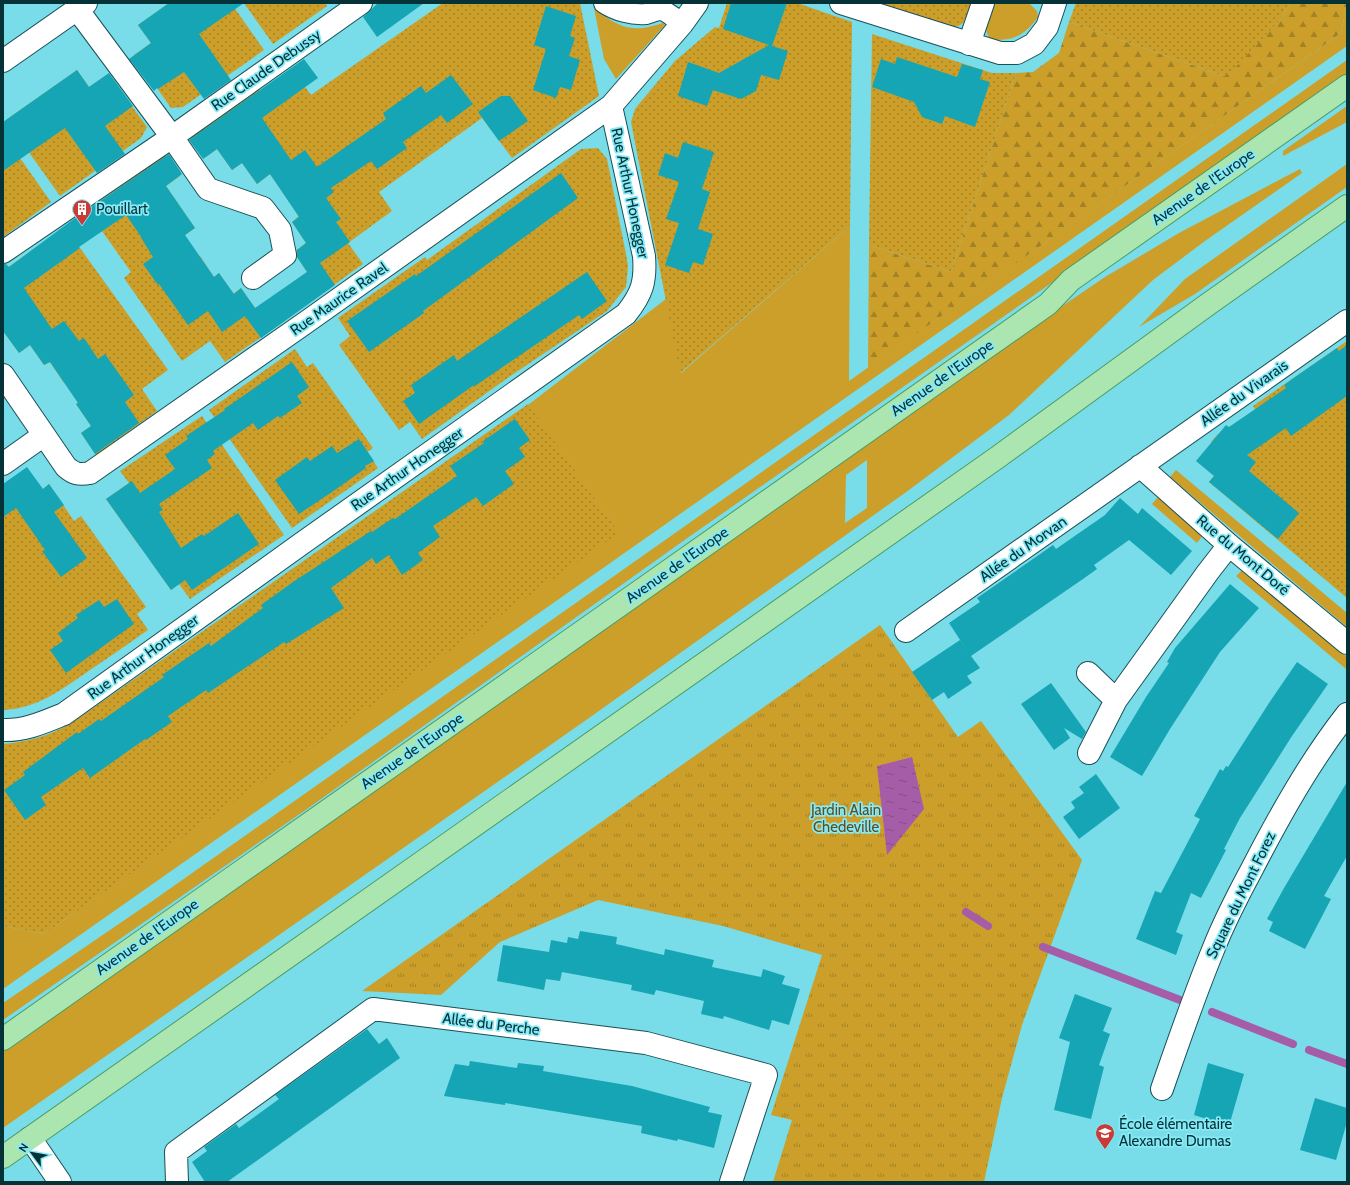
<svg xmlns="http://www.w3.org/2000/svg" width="1350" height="1185" viewBox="0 0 1350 1185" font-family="Cabin,sans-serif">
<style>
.grass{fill:#cc9f2a;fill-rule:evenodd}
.forest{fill:url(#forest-firs)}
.park{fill:url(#park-tufts)}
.garden{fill:url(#garden-dots)}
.water{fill:url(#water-ripples)}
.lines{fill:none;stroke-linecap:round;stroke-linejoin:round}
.stream{stroke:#a65da8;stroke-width:8}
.building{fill:#16a5b4}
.pedestrian-casing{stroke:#1a5057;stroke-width:22}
.minor-casing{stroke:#1a5057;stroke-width:24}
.tertiary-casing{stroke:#1a5057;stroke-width:24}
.primary-casing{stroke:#4c9c64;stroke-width:24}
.pedestrian{stroke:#fff;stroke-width:20}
.minor{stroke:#fff;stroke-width:22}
.tertiary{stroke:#fff;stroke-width:22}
.primary{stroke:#abe6b1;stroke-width:22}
.labels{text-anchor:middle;stroke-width:3.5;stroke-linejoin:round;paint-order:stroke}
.street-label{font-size:15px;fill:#043237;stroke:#86e9f6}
.poi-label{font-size:15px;fill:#043237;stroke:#86e9f6;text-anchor:start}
.park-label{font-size:15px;fill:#5f4c1f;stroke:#86e9f6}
</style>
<defs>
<pattern id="forest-firs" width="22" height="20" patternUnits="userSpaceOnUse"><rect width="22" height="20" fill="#cc9f2a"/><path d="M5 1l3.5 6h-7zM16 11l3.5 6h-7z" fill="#a38225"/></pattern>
<pattern id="park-tufts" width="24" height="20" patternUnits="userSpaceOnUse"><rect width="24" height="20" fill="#cc9f2a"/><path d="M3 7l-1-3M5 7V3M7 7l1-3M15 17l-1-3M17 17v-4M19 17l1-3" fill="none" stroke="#a38225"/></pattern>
<pattern id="garden-dots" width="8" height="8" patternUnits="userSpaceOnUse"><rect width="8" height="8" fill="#cc9f2a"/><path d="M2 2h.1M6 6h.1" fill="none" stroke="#a38225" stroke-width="1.8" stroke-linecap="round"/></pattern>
<pattern id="water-ripples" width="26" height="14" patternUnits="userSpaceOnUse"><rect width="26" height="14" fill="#a65da8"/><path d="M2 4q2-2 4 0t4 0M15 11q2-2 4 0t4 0" fill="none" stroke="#854d8a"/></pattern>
</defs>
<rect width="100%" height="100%" fill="#79dce9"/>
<!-- grass -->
<path class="grass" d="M992,3H1029L1037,11L1038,17C1025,35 1014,41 991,40C981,28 989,16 992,3Z
M1347,3V46L3,989V926L44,934L618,532L528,405L666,299L681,373L850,226L849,381L1341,33Z
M594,8C605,17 620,28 634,28C644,29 653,26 663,23L665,25L616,79L604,59Z
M1347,60V76L686,539L307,809L3,1020V1003L151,902Z
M1347,106V122L1283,156V151Z
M1347,164V187L1195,294L1139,327L1185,279Z
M1300,169L1302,173L1205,241L1153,280L1009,415L909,490L589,718L3,1128V1052L1008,343L1105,277L1179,233ZM867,460V508L845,523L846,475Z
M1176,470L1347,613V627L1170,477Z
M1158,497L1203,535L1197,543L1152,504Z
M1243,569L1347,657L1346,669L1236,576Z"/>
<!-- forest -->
<path class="forest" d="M1290,3H1347L1341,33L868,368L869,245L951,272L1016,73L1033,72L1059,53L1069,22L1224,76L1232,70L1281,19Z"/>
<!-- park -->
<path class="park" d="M880,625L958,737L981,721L1082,860L1022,1025L1002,1098L984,1182H773L792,1120L771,1115L822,955L723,926L598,900L500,942L441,995L362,991Z"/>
<!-- garden -->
<path class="garden" d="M169,3H231L264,50L183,107L171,108L134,55L151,43L138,25Z
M244,3H325L327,6L273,44Z
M443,3H580L599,96L512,158L482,118L379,192L392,211L348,243L363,264L300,309L285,288L307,272L294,252L306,243L292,222L299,216L270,174L257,184L242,163L232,170L217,149L206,157L191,137L258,89L272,110L305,87L311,95Z
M727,3H797L852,22L850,226L680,373L631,122L635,109L639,104L675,61L715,27L719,28Z
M871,3H971C966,17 967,26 950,28Z
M1076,3H1290L1281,19L1232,71L1224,76L1069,22Z
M872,34L992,73H1016L951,272L869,245Z
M77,70L89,87L108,74L147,127L141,138L60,196L6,120Z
M3,134L51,202L3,237Z
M598,148L607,159L626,254L628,266L626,287L607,311L509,377L422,439L410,422L399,430L339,345L350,336L338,318L425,257L427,260L581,149Z
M165,155L180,176L166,186L195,228L181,238L195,258L200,256L214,277L219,273L233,294L241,288L255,308L293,315L225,362L210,341L182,361L124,278L131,272L102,231L114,223L99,202Z
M38,246L80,248L168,370L142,389L157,411L96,455L81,433L91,426L76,404L85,398L71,378L64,383L50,362L44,365L30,345L19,353L3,331V271Z
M1347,341V598L1209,482L1229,458L1211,442L1218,434L1236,450L1262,420L1253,406Z
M295,349L307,367L313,363L373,448L367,452L378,468L292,528L209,410Z
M528,404L619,533L44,934L3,926V744C29,742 51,735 73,722Z
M202,416L284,535L190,599L179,584L171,590L149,559L151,538L140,547L106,499L129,483L120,471Z
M3,484L43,489L49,484L74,521L81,516L146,607L137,614L148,630C129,643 110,657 90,670C64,688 37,709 3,710Z"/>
<!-- water -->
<path class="water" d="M912,757L924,809L887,855L877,766Z"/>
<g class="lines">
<!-- stream -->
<path class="stream" d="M966,912L988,926
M1043,947L1180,1000
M1212,1012L1293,1044
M1309,1050L1347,1064"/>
</g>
<!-- building -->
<path class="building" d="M169,3H244L199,34L231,80L204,99L184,72L158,89L157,88L154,91L129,59L151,43L138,25Z
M378,3H424L377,37L363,17Z
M731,3H787L772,46L788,51L779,80L761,75L756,91L741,99L713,90L707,106L678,96L688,62L719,73L769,45L723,29Z
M546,6L576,16L570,36L575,38L569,56L580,60L571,90L560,87L556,98L533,90L546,49L534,45Z
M897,57L957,77L962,64L983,70L980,79L990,82L975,127L945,116L942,124L922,117L914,102L872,87L881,59L895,64Z
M304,59L318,78L262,118L291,160L305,150L317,167L386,119L383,113L421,86L426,93L451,75L473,104L447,123L441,115L403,142L407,148L377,169L371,161L331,188L334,192L326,198L341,219L336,222L350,242L320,263L335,285L261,338L245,316L222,332L208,311L188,325L159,284L158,285L143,264L153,257L143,241L140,235L126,215L79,247L80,248L24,288L52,329L64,321L79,341L84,338L98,359L105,354L134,395L125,402L139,423L95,454L81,433L91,426L76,404L78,403L50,362L44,365L30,345L19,353L3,331V264H6L9,267L71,221L169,154L182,174L166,186L195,228L185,235L214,277L219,273L234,294L241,288L255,308L307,272L297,257V250L306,243L292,222L299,217L270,174L257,184L242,163L232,170L217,149L203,159L189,140Z
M77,70L89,87L109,73L133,106L105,126L125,154L97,173L65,128L3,171V122Z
M501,96H510L528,121L499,141L478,112Z
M683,142L714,152L702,189L710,192L698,229L680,223L713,234L703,265L693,262L689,273L665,265L679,223L666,219L679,182L658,175L665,153L678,158Z
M561,173L578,198L423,311L424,313L369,352L347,321L415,274L416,276Z
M587,272L607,301L582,319L579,315L475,386L474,385L419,424L403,401L415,393L411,385L454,355L457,361Z
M1347,345V396L1291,436L1286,428L1247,455L1256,462L1249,471L1299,513L1278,539L1209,482L1214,476L1196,461L1226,425L1229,427L1286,388L1284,385L1295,377L1337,348L1339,351Z
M292,362L309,387L297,396L302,403L280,418L278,416L258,430L253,423L213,451L215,454L207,460L212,468L159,504L163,510L159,512L181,548L202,534L204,536L238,513L259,544L192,590L185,580L171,590L106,499L132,481L140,493L175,469L165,455L188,439L186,436L225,410L224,409Z
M515,419L530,440L519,448L525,457L505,471L514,484L483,506L476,497L433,526L440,537L418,553L423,560L402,575L389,555L376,564L372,558L331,588L344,608L286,644L284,642L208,693L206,690L168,716L172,722L146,740L145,739L90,778L83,768L41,797L46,805L25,820L4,790L25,775L23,772L77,732L78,734L99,719L101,721L164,677L162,675L209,643L211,646L263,608L261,605L293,582L371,531L372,532L393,518L395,519L457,476L450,466L484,443L483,441Z
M359,439L374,461L365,466L366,468L332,492L299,514L275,480L307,457L310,461L332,446L337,453Z
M27,467L43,489L49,484L64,505L54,512L87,558L61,577L42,551L45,550L16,508L3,517V484Z
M1120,498L1138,514L1142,508L1192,551L1171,575L1129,540L1094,565L1097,569L1083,579L971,656L980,668L967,676L972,683L948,699L944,692L932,700L912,672L960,640L968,652L949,623L980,602L977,598L1053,545L1056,549L1105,515Z
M1230,584L1259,608L1220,652L1170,729L1142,776L1110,757L1146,697L1169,663L1167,662L1175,648Z
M117,599L134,624L66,673L50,650L63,641L58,633L78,618L76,615L99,600L104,607Z
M1297,662L1328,684L1292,736L1240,818L1224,849L1226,850L1201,898L1191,893L1176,932L1183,935L1176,955L1136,939L1155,891L1161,893L1200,819L1194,816L1220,769L1223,771L1226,766L1228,767L1269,703Z
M1051,683L1086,732L1082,739L1064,728L1070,738L1054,750L1021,704Z
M1096,774L1120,808L1079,839L1063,817L1075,808L1071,802L1084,793L1079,787Z
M1347,782V856L1324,896L1331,899L1305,949L1269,931L1273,922L1267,919L1284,888Z
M580,931L617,937L616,944L664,955L665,949L714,960L712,967L761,977L763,969L785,976L782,984L800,989L789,1025L772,1020L769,1030L724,1016L723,1019L701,1014L704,1001L656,990L654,995L641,992L631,990L632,985L562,972L560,981L546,979L544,990L497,981L503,945L549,952L551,940L567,943L568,937L578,939Z
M1075,994L1112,1008L1103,1031L1110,1034L1099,1065L1104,1067L1091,1119L1054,1110L1070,1042L1059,1038Z
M367,1029L379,1044L387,1038L400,1058L227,1182H205L192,1162L207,1151L204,1147L236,1124L239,1128L279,1099L275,1095Z
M470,1061L517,1068L518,1063L544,1066L543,1071L632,1086L710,1107L708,1112L722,1115L714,1148L678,1139L677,1141L641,1133L642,1126L505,1103V1105L444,1096L455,1064L469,1066Z
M1208,1063L1244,1074L1229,1126L1194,1115Z
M1315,1098L1347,1108V1122L1336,1160L1300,1150Z"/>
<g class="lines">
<!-- pedestrian casing -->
<g class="pedestrian-casing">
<path id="pedestrian" d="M604,3C616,11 632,15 646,14C650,13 656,10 661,10C667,11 677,20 682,24"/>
</g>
<!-- minor casing -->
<g class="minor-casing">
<path id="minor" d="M841,3L1000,53H1017L1034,44L1047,27L1055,3
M77,9L172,137L208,189L263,208L280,230L285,255L253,278
M969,44L983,3
M3,252L172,137L361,3
M3,375L66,467C74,474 79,475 90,473L305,323L611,106L682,24L697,3
M3,464L44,435
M1140,466L1229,545L1347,643
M906,631L1347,321
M1088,673L1116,700
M3,730C25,731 44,722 64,714L301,544L626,314C642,294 646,282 644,256L611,106
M1089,753L1116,700L1208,572L1229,545
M1162,1089C1178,1043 1194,996 1213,950C1224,922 1238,895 1252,869C1280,815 1310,761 1347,714
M30,1138L60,1182
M177,1182L176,1152L373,1009L646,1043L766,1075L731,1182"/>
</g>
<!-- tertiary casing -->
<g class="tertiary-casing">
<path id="tertiary" d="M3,61L86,3"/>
</g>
<!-- primary casing -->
<g class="primary-casing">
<path id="primary" d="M3,1039L1048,304L1071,280L1347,86
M3,1157L998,457L1207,305L1347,206"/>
</g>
<!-- pedestrian -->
<use href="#pedestrian" class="pedestrian"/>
<!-- minor -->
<use href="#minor" class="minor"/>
<!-- tertiary -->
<use href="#tertiary" class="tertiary"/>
<!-- primary -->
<use href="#primary" class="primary"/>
</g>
<!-- icons -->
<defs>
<g id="building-pin" transform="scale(1)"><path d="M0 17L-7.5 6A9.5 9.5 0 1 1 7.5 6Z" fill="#c93b37" stroke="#86e9f6"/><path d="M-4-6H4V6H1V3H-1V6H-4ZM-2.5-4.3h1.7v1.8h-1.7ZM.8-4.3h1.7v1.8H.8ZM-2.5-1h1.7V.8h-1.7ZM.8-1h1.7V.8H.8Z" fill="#fff"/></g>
<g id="school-pin" transform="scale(1)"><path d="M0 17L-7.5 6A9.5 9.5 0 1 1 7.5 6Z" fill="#c93b37" stroke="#86e9f6"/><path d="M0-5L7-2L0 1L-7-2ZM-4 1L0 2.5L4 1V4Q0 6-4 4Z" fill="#fff"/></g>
</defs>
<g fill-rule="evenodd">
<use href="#building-pin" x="82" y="209"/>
<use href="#school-pin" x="1105" y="1133"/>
</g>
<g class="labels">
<!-- street labels -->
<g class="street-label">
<text transform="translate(266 70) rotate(-35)" y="5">Rue Claude Debussy</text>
<text transform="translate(1203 187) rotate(-35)" y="5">Avenue de l'Europe</text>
<text transform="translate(630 193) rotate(78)" y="5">Rue Arthur Honegger</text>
<text transform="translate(339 299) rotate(-35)" y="5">Rue Maurice Ravel</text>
<text transform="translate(942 378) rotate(-35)" y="5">Avenue de l'Europe</text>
<text transform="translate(1244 393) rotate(-35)" y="5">Allée du Vivarais</text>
<text transform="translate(407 469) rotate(-35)" y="5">Rue Arthur Honegger</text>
<text transform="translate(1023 549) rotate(-35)" y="5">Allée du Morvan</text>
<text transform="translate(1243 555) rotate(40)" y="5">Rue du Mont Doré</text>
<text transform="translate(677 565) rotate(-35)" y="5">Avenue de l'Europe</text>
<text transform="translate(143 657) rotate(-36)" y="5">Rue Arthur Honegger</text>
<text transform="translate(412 751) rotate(-35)" y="5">Avenue de l'Europe</text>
<text transform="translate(1241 895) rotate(-64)" y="5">Square du Mont Forez</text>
<text transform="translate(147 937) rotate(-35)" y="5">Avenue de l'Europe</text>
<text transform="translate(491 1024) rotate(7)" y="5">Allée du Perche</text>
</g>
<!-- poi labels -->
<g class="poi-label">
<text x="96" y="214">Pouillart</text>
<text x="1119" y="1129">École élémentaire<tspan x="1119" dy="17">Alexandre Dumas</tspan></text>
</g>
<!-- park labels -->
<g class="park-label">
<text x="846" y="815">Jardin Alain<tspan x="846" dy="17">Chedeville</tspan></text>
</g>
</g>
<!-- border -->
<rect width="1350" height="1185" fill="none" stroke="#043237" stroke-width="8"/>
<!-- north arrow -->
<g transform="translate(32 1153) rotate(302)" stroke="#86e9f6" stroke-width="3" paint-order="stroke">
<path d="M0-3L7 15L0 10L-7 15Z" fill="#043237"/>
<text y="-6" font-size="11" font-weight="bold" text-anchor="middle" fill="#043237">N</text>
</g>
</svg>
